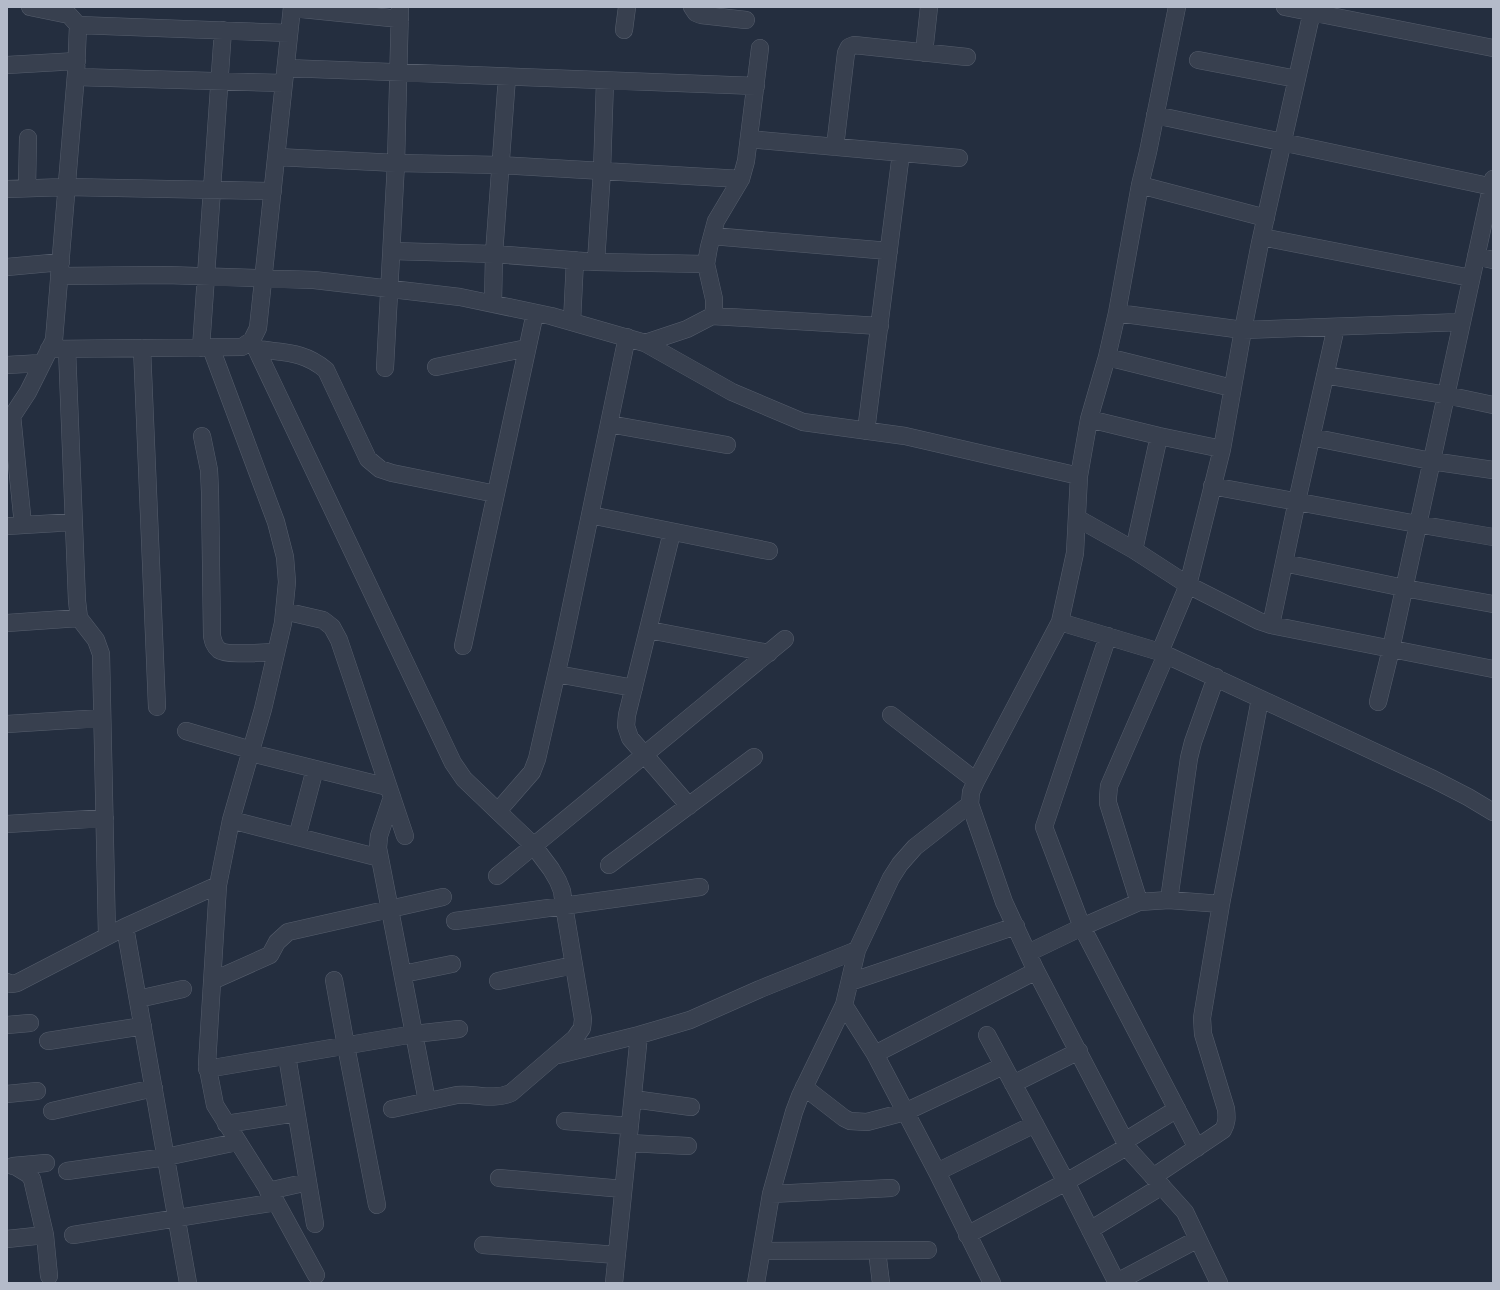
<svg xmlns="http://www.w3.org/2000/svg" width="1500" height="1290" viewBox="0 0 1500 1290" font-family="Raleway,sans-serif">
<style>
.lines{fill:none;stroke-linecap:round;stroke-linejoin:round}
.minor-casing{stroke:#565e6d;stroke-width:18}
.minor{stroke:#38404f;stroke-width:17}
</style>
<rect width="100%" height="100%" fill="#242e3f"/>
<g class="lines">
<!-- minor casing -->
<g class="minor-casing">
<path id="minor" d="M692,7L696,13L701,15L746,20
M1177,7L1148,152L1140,185L1117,313L1107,357L1089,419L1079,476L1075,553L1060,622L976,781L971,792L970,804L1004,902L1036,971L1130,1151L1185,1212L1219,1283
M1285,7L1493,48
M292,8L400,19
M78,25L289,33
M624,30L627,7
M924,53L929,7
M1198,60L1297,79
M7,65L77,61
M286,68L756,86
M76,77L284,83
M1155,115L1493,187
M749,139L959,158
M835,147L846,53L849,47L854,45L967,57
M277,157L396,163L501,165L741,179
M1140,185L1266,218
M27,188L28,138
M7,189L67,187L273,191
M712,236L889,251
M1262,237L1471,278
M392,251L494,254L596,262L706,264
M1476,256L1493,260
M596,262L602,171L605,81
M7,267L61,262
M59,276L166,275L314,280L460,297L551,316L645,343L732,392L803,422L905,436L1079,476
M493,304L494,254L507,77
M1117,313L1243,330L1462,322
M712,316L880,326
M572,322L575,260
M252,340L453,763L464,779L533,845L551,869L558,881L562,891L564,906L583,1019L582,1028L575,1038L511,1093C491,1101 477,1093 457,1095L392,1109
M645,343L687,329L712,316L714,310V299L706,264L709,247L716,221L741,179L746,161L760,48
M142,348L157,707
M201,348L223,30
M211,348L276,522L285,557L287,582L283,623L263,709L231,820L218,885L207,1064L215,1105L276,1202L316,1275
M49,349L242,347L252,340L258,328L292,7
M67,349L77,601L79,618L96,640L101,654L107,936
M257,349C284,353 304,351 326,370L368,459L380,469L392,473L496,494
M1107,357L1232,388
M7,365L42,363
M436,367L527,348
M385,368L396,163L400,7
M1325,375L1446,395L1493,405
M12,415L23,525
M1089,419L1159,436L1222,449
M7,424L28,392L54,340L76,74L78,25L69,15L30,7
M609,424L727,445
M866,431L901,153
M202,436L209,470L210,492L212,636C213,641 214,646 219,650C227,656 265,652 276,652
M1311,437L1431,461L1493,470
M1212,486L1417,524L1493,537
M590,515L769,551
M1077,518L1134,550L1188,585L1259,621L1271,625L1493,669
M7,526L74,522
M672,532L627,715L626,726L630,738L689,806
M1134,550L1159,436
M1284,563L1404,588L1493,604
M284,611L323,620L332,627L339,640L405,836
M1060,622L1160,652L1433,779L1468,797L1493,812
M7,623L79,618
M1271,625L1297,501L1336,327
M649,630L769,653
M1108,636L1044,827L1082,927L1197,1148
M463,646L535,313
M1160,652L1188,585L1222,449L1243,330L1260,243L1313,7
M557,674L634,688
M1378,702L1391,649L1493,179
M891,715L976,781
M7,724L102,718
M186,731L251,750
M251,753L388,787
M392,797L379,836L378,848L427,1101
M498,811L532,772L537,759L563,645L627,337
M231,820L380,858
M7,824L105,818
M297,837L315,769
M609,865L754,757
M497,876L785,639
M1169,900L1189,758L1193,742L1216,677
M1139,902L1108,803V797L1109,786L1166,655
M455,921L700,887
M125,927L188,1283
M1028,953L1082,927L1139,902L1169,900L1221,904
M403,974L452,964
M334,980L346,1046L377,1205
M212,981L270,955L277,942L288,932L443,897
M498,981L574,965
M7,982L11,984L17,983L125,927L218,885
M850,982L1016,926
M138,999L183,989
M844,1005L875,1054L937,1172L992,1283
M7,1025L30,1023
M987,1035L1066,1182L1117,1283
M48,1041L143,1026
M875,1054L1036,971
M558,1055L639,1035L690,1020L760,989L857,950
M287,1056L315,1224
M207,1069L414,1034L459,1029
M1013,1084L1079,1051
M804,1087L844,1118L850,1121L867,1122L905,1112L1003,1066
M7,1094L37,1091
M633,1099L691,1107
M52,1111L154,1088
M565,1121L630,1126
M226,1124L296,1113
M1125,1141L1177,1109
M628,1143L688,1146
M13,1166L46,1163
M15,1166L28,1174L32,1179L45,1235L49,1276
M67,1171L166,1157L237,1142
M937,1172L1035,1124
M1153,1177L1223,1130C1227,1123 1227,1118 1226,1109L1203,1034L1202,1018L1221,904L1260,699
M499,1178L623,1189
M268,1191L308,1182
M771,1194L891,1188
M1090,1230L1162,1186
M73,1235L276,1202
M967,1235L1066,1182L1128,1146
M7,1239L45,1235
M483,1245L617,1255
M762,1251L928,1250
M877,1251L881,1283
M1117,1282L1198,1239
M614,1283L639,1035
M756,1283L771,1194L794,1112L800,1096L844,1005L857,950L891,878L900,864L915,847L970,804"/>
</g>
<!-- minor -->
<use href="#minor" class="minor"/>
</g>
<!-- border -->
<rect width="1500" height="1290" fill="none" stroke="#b4bbca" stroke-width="16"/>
</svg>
